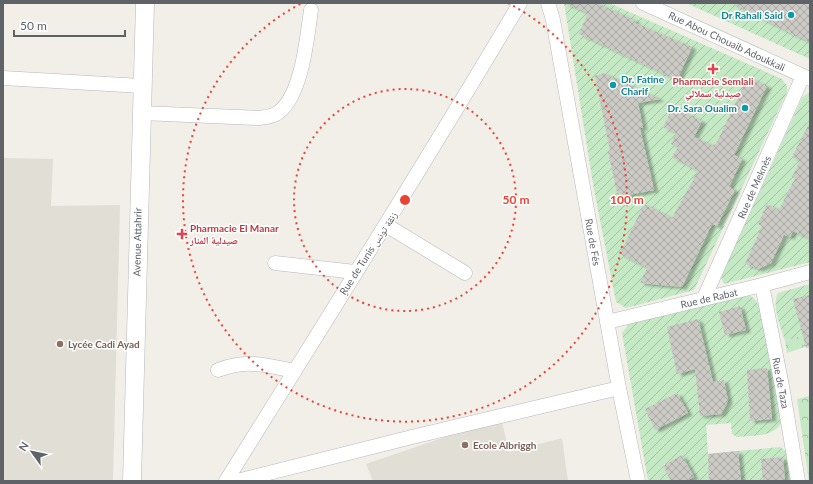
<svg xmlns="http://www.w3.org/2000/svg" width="813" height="484" viewBox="0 0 813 484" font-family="Lato,'Noto Naskh Arabic',sans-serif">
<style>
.education{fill:#e1ded6}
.forest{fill:url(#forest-crowns)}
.garden{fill:url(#garden-furrows)}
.building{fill:url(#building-cross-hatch);filter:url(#shadow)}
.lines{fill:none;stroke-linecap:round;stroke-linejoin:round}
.minor-casing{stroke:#b5b8bc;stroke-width:15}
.tertiary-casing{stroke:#b5b8bc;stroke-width:19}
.minor{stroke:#fff;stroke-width:14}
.tertiary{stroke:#fff;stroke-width:18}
.ring{fill:none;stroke:#ea4335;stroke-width:2;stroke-dasharray:2 4}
.culture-dot{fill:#0f9aa8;stroke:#fff;stroke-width:1.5}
.health-dot{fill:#e0444e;stroke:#fff;stroke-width:1.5}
.education-dot{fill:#8d6e63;stroke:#fff;stroke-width:1.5}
.labels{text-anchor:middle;stroke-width:3;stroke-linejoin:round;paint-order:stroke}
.culture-label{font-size:10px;font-weight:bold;fill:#0d838f;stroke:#fff;text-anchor:end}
.street-label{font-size:10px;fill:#5f6368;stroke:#fff}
.health-label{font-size:10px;font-weight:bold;fill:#be3a42;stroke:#fff}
.education-label{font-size:10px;font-weight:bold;fill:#785e54;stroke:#fff;text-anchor:start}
.centre{fill:#ea4335;stroke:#fff;stroke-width:2}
.ring-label{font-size:12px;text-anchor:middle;font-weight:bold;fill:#ea4335;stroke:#fff;stroke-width:3;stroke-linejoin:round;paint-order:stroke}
</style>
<defs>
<pattern id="forest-crowns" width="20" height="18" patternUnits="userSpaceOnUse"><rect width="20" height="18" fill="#c5e8c5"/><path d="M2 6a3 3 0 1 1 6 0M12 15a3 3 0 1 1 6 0" fill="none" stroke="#a3c0a4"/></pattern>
<pattern id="garden-furrows" width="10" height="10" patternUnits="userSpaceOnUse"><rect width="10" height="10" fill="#c5e8c5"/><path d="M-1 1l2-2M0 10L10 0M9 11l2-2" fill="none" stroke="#a3c0a4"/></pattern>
<pattern id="building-cross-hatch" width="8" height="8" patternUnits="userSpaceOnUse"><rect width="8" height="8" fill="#cccac5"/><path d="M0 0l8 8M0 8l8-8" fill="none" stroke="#a9a8a4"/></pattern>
<filter id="shadow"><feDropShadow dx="4.5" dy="2.5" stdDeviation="1" flood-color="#0004"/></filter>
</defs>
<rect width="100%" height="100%" fill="#f1efe8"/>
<!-- education -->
<path class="education" d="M3,158L53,159L51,206L120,205L113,481H3Z
M501,418L509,452L562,438L568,481H373L366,464Z"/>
<!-- forest -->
<path class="forest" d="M810,332V345L787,353L785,341Z
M810,396V481H809L797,399Z"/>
<!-- garden -->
<path class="garden" d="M564,3H609L782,79L787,86V92L694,290L626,308L616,302L593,184Z
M686,3H810V59Z
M808,93H810V262L724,284L721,277L802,98Z
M810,284V332L785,341C781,327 771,306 778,293Z
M744,295C756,295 758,304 762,314L782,421C775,438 753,435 737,437L732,434L731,423L706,425L708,454L780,447L787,452L790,481H648L622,333L629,323Z"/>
<!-- building -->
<path class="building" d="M564,3H597L636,21L635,23L692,47L677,80L579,34L588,13Z
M731,3H810V42L794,35Z
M604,73L660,99L638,103L643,128H640L654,190L618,197L608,152L610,151L595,76Z
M748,77L767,86L734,155L742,159L729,187L735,190L717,226L712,224L682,287L640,283L647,268L620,254L644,204L672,218L698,171L672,157L678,147L671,144L676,133L663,127L673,107L702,121L694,137L715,146Z
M810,122V239L793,231L790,237L784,235L771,263L759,269L745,264L762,226L758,224L767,204L779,210L795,178L792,177L800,161L792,157Z
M810,295V347L806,348L793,299Z
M740,306L746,330L725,335L719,312Z
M698,319L713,382L724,380L728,401L721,414L700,416L695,369L677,374L667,327Z
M767,368L772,419L750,421L747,370Z
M677,393L688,413L655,430L645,409Z
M738,451L741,481H709L708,454Z
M682,455L694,477L686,481H671L663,466Z
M783,457L785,481H763L761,459Z"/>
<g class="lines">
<!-- minor casing -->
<g class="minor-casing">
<path id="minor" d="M548,3L553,20L619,388L638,481
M643,3L810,79
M3,78L142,86
M141,113L259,118C266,117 273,117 279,112C302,94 307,38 311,10
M386,225L465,273
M275,263L355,272
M762,285L782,386L798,481
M704,298L803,76
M607,322L762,285L810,272
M218,370C248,359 264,365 295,371
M226,481C325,322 425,164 520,3
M237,481L412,437L619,388"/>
</g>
<!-- tertiary casing -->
<g class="tertiary-casing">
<path id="tertiary" d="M132,481L145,3"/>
</g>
<!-- minor -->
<use href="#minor" class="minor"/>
<!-- tertiary -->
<use href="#tertiary" class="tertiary"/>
</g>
<!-- distance rings -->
<g class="ring">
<circle cx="405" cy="200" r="111"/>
<path d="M508 3A222 222 0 1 1 302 3"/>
</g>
<!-- markers -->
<g class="culture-dot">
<circle cx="791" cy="15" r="4"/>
<circle cx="613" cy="85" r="4"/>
<circle cx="745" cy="108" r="4"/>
</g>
<g class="health-dot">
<path d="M711 63h4v4h4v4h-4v4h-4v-4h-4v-4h4z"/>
<path d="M180 228h4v4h4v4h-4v4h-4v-4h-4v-4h4z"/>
</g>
<g class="education-dot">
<circle cx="60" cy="344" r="4"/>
<circle cx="465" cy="445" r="4"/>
</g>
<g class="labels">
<!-- culture labels -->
<g class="culture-label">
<text x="783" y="19">Dr Rahali Said</text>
<text x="621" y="83" text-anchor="start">Dr. Fatine<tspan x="621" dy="12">Charif</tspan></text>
<text x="737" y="112">Dr. Sara Oualim</text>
</g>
<!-- street labels -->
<g class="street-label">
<text transform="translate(727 41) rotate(25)" y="4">Rue Abou Chouaib Adoukkali</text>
<text transform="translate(754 187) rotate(-66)" y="4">Rue de Meknès</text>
<text transform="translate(137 242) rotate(-89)" y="4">Avenue Attahrir</text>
<text transform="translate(593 242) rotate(80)" y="4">Rue de Fés</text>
<text transform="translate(368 253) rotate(-57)" y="4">Rue de Tunis زنقة تونس</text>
<text transform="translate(709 298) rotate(-13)" y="4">Rue de Rabat</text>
<text transform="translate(781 383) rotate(79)" y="4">Rue de Taza</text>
</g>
<!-- health labels -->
<g class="health-label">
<text x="713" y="85">Pharmacie Semlali<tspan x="713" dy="12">صيدلية سملالي</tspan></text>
<text x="190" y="232" text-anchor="start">Pharmacie El Manar<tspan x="190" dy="12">صيدلية المنار</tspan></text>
</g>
<!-- education labels -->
<g class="education-label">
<text x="68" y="348">Lycée Cadi Ayad</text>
<text x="473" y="449">Ecole Albriggh</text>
</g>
</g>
<circle cx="405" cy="200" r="6" class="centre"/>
<g class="ring-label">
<text x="516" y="204">50 m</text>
<text x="627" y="204">100 m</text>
</g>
<!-- border -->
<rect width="813" height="484" fill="none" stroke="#5f6368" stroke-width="8"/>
<!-- north arrow -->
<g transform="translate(32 452) rotate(303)" stroke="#ffffff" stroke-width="3" paint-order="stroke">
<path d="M0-3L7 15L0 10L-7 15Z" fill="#5f6368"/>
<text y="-6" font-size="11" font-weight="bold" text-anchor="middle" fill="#5f6368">N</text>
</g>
<!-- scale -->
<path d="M14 30v6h111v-6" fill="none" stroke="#5f6368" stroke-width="2"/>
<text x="20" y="30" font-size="12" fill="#5f6368" stroke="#ffffff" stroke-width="3" paint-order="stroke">50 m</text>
</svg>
